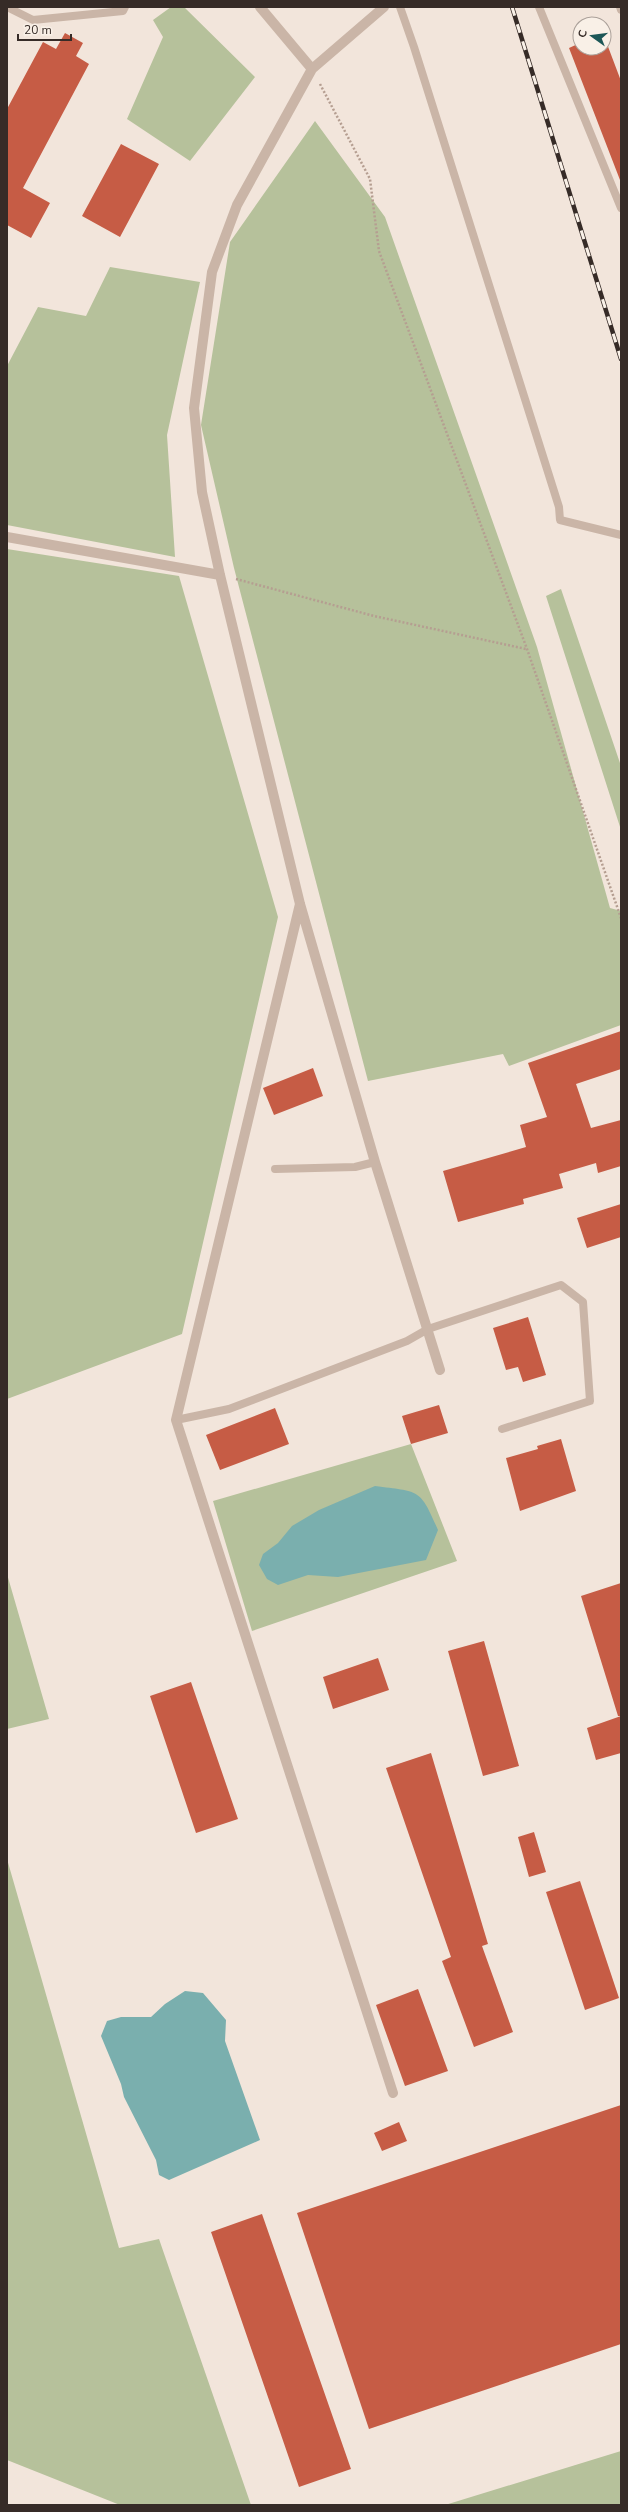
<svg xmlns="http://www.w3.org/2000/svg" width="628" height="2512" viewBox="0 0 628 2512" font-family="'Nunito Sans',sans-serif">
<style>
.green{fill:#b6c19b}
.water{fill:#7aafae}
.building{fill:#c65c45}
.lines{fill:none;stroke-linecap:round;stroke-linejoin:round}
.path{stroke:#b59e91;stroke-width:2.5;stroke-dasharray:2 2;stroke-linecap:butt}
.lane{stroke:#cab5a7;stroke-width:8}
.street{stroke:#cab5a7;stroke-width:10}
.rail-casing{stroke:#362b27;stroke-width:4.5}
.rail{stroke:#f9f0e7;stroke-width:3;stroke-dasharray:9;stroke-linecap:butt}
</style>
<rect width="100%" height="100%" fill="#f2e5db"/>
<!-- green -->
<path class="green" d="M171,7H184L255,77L190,161L127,119L163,37L153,20Z
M315,121L385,217L537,647L610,908L621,911V1025L509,1066L503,1054L368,1081L234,568L201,425L230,242Z
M110,267L200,282L167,435L175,557L7,525V366L38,307L86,316Z
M7,549L179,576L278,917L182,1334L7,1399Z
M561,589L621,766V830L546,596Z
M411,1444L457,1561L252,1631L213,1501Z
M7,1574L49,1719L7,1729Z
M7,1859L119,2248L159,2239L251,2505H120L7,2460Z
M621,2451V2505H445Z"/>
<!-- water -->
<path class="water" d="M375,1486C420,1492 420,1488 438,1530L426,1560L338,1577L308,1575L278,1585L267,1579L259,1565L263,1554L278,1543L292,1526L319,1510Z
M185,1991L203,1993L226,2020L225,2041L260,2140L169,2180L159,2175L156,2160L124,2097L121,2084L101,2036L107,2021L121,2017H151L165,2004Z"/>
<!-- building -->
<path class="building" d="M65,33L83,43L76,56L89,64L23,188L50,203L31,238L7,225V109L43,42L56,49Z
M604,36L621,81L620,180L569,48L580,43V48H604Z
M121,144L159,164L120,237L82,216Z
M621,1031V1069L576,1084L591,1128L621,1120V1166L598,1173L596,1163L559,1174L563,1188L523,1199L524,1204L458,1222L443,1171L526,1147L520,1125L547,1117L528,1063Z
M313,1068L323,1096L274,1115L263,1088Z
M621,1204V1237L587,1248L577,1218Z
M528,1317L546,1375L523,1382L518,1367L506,1370L493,1328Z
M439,1405L448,1433L411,1444L402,1416Z
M275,1408L289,1444L220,1470L206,1435Z
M561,1439L576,1491L520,1511L506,1458L538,1449L537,1446Z
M621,1583V1716H618L581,1596Z
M484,1641L519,1766L483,1776L448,1651Z
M378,1658L389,1690L333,1709L323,1677Z
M191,1682L238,1819L196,1833L150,1696Z
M621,1716V1753L596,1760L587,1728Z
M431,1753L488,1944L482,1946L513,2032L474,2047L442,1961L451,1957L386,1768Z
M534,1832L546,1872L529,1877L518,1837Z
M580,1881L619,1998L585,2010L546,1892Z
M418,1989L448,2071L405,2086L376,2005Z
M621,2105V2344L369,2429L297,2213Z
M399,2122L407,2141L382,2151L374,2133Z
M262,2214L351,2469L299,2487L211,2232Z"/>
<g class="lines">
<!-- path -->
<path class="path" d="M320,84L370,179L379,251L527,649L621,918
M236,579L374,616L526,649"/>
<!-- lane -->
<path class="lane" d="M7,7L33,20L123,11L125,7
M400,7L414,47L559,507L560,520L621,535
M539,7L621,208
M620,7L621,10
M275,1169L355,1167L375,1162
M176,1420L229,1409L407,1341L428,1329L561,1285L583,1302L590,1401L502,1429"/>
<!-- street -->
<path class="street" d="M260,7L312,69
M384,7L312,69L237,205L212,272L194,408L202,492L220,575L300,904L375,1162L440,1370
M7,537L220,575
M300,904L176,1420L393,2093"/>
<!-- rail casing -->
<g class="rail-casing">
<path id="rail" d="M512,7L621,359"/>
</g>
<!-- rail -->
<use href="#rail" class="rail"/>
</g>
<!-- border -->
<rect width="628" height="2512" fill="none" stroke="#362b27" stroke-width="16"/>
<!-- north arrow -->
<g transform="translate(592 36) rotate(284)"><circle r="19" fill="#f9f0e7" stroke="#aba19a"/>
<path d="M0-3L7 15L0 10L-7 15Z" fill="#1d5757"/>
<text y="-6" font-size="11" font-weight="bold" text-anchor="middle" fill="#362b27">С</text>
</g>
<!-- scale -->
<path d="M18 34v6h53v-6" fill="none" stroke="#362b27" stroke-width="2"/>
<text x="24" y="34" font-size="12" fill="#362b27" stroke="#f9f0e7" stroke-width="3" paint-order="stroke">20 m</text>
</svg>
